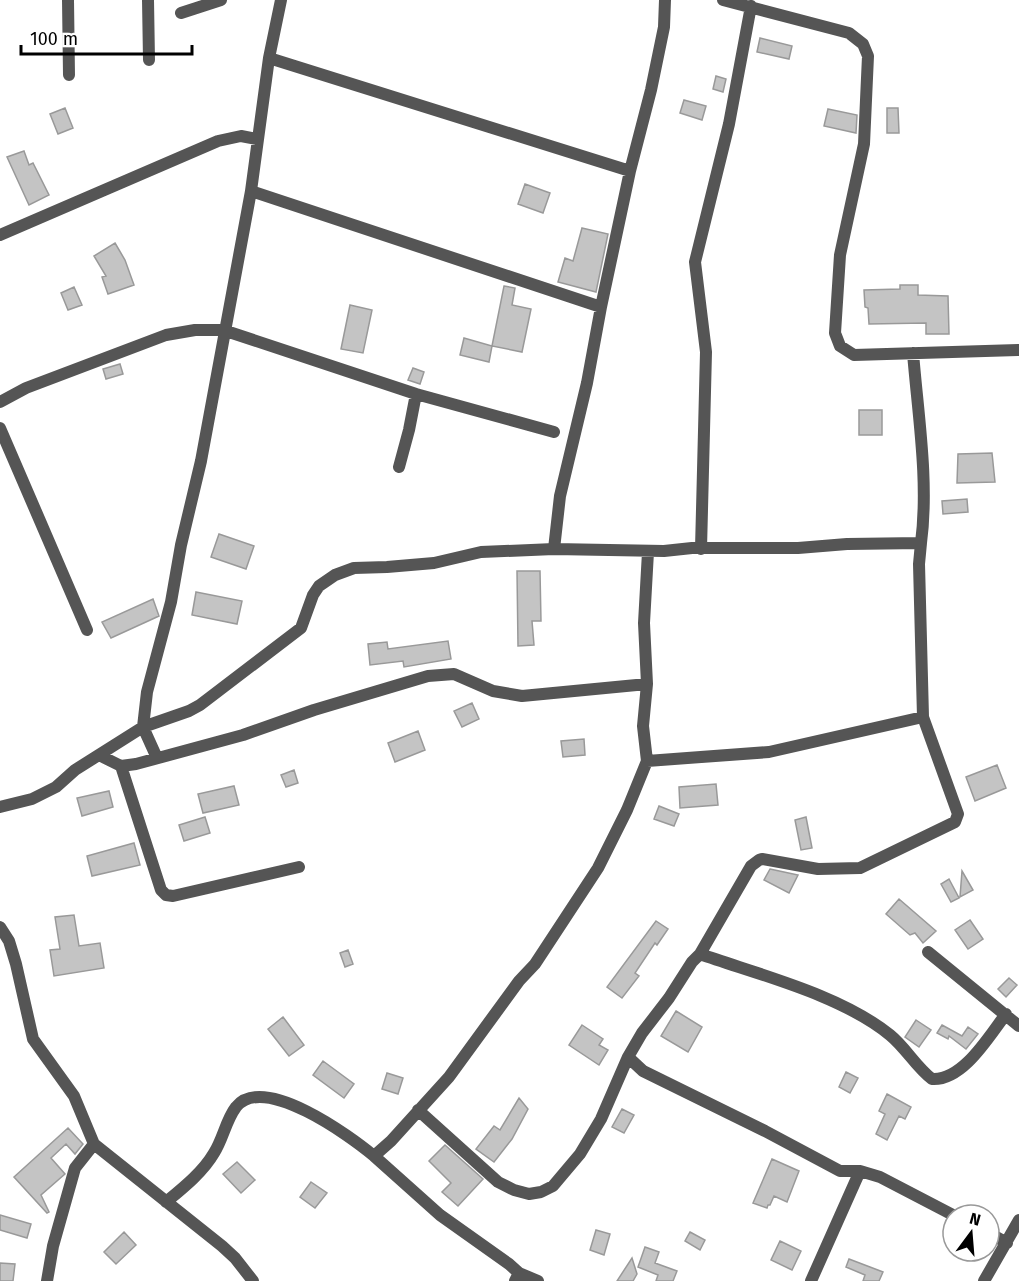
<svg xmlns="http://www.w3.org/2000/svg" width="1019" height="1281" viewBox="0 0 1019 1281" font-family="'Fira Sans',sans-serif">
<style>
.building{fill:#c4c4c4;stroke:#999;stroke-width:1.5}
.lines{fill:none;stroke-linecap:round;stroke-linejoin:round}
.minor{stroke:#555;stroke-width:12}
</style>
<rect width="100%" height="100%" fill="#fff"/>
<!-- building -->
<path class="building" d="M760,38L792,46L789,59L757,52Z
M716,76L726,79L723,92L713,89Z
M684,100L706,106L702,120L680,113Z
M65,108L73,128L58,134L50,114Z
M887,108H898L899,133H887Z
M828,109L857,115L856,133L824,126Z
M24,151L29,165L33,163L49,195L29,205L7,157Z
M525,184L550,193L543,213L518,204Z
M582,228L608,234L596,292L558,282L565,258L573,261Z
M115,243L125,260L134,285L108,294L102,277L106,276L94,256Z
M900,285H918V295L948,296L949,334H926V323L869,324L868,308L865,307L864,290L900,289Z
M504,286L515,288L512,305L531,309L522,352L492,346Z
M74,287L82,305L68,310L61,293Z
M350,305L372,310L363,353L341,349Z
M464,338L492,346L489,362L460,355Z
M120,364L123,374L106,379L103,369Z
M413,368L424,372L420,384L408,380Z
M859,410H882V435H859Z
M992,453L995,482L957,483L958,454Z
M967,499L968,512L943,514L942,501Z
M219,534L254,546L246,569L211,557Z
M517,571H540L541,621H532L534,645L518,646Z
M196,592L242,601L237,624L192,615Z
M153,599L159,616L111,638L102,622Z
M448,641L451,659L404,667L403,661L370,665L368,644L387,642L388,649Z
M472,703L479,719L462,727L454,711Z
M418,731L425,750L395,762L388,743Z
M584,739L585,755L563,757L561,741Z
M997,765L1006,788L975,801L966,777Z
M294,770L298,783L286,787L281,775Z
M716,784L718,805L680,808L679,787Z
M234,786L239,805L203,813L198,794Z
M109,791L113,807L82,816L77,798Z
M659,806L679,814L674,826L654,819Z
M205,817L210,833L184,841L179,825Z
M806,817L812,848L801,850L795,820Z
M134,843L140,865L92,876L87,856Z
M770,869L798,875L789,893L764,880Z
M962,871L973,890L960,897Z
M949,879L959,898L951,902L941,884Z
M899,899L936,931L923,943L915,933L910,935L886,914Z
M74,915L79,946L100,943L104,968L54,976L50,950L60,949L55,917Z
M970,920L983,939L968,949L955,930Z
M656,921L668,929L657,945L655,943L635,973L639,976L622,998L607,987Z
M348,950L353,964L345,967L340,953Z
M1009,978L1017,985L1006,997L998,989Z
M676,1011L702,1027L688,1052L661,1036Z
M283,1017L304,1045L289,1056L268,1029Z
M916,1020L931,1030L919,1047L905,1037Z
M582,1025L603,1039L599,1045L608,1050L599,1065L569,1045Z
M942,1025L962,1036L968,1027L978,1034L966,1049L949,1036L948,1039L937,1033Z
M323,1061L354,1084L344,1098L313,1075Z
M846,1072L858,1078L850,1093L839,1087Z
M387,1073L403,1078L398,1094L382,1089Z
M887,1094L911,1107L905,1119L899,1116L887,1140L876,1134L885,1114L879,1111Z
M519,1098L528,1109L512,1139L494,1162L476,1149L494,1126L500,1130Z
M622,1109L634,1115L624,1133L612,1127Z
M68,1128L83,1144L75,1154L66,1144L51,1158L65,1174L41,1195L49,1212L47,1213L14,1177Z
M445,1145L483,1179L458,1206L442,1192L451,1183L429,1161Z
M772,1159L799,1171L787,1202L774,1196L770,1205H768L767,1208L753,1203Z
M237,1162L255,1180L241,1193L223,1174Z
M311,1182L327,1193L315,1208L300,1197Z
M0,1215L31,1224L27,1238L0,1230Z
M596,1230L610,1234L604,1255L590,1250Z
M124,1232L136,1245L116,1264L104,1252Z
M690,1232L705,1240L700,1250L685,1241Z
M780,1241L801,1251L792,1270L771,1260Z
M645,1247L659,1252L655,1263L677,1271L673,1281H656L658,1275L638,1267Z
M632,1258L637,1274L633,1281H617Z
M849,1259L883,1272L879,1281H863L865,1275L846,1267Z
M0,1263L15,1264L13,1281H0Z"/>
<g class="lines">
<!-- minor -->
<path class="minor" d="M68,0L69,75
M148,0L149,60
M723,0L849,33L863,44L868,56L864,144L840,255L835,333L840,346L854,355L1019,350
M181,13L221,0
M269,58L630,171
M251,191L601,307
M0,235L218,141L241,136L257,139
M0,402L26,388L166,335L195,330H223L416,394L554,432
M0,428L87,630
M399,467L409,430L416,394
M554,549L560,496L587,383L601,307L630,171L651,90L664,27L665,0
M701,549L706,352L695,262L729,124L751,6
M99,755L121,766L136,764L243,735L314,710L428,676L454,674L493,691L522,696L647,684
M157,758L143,727L147,692L171,602L181,545L201,461L251,191L269,58L281,0
M647,761L769,752L923,717
M121,766L161,890L166,895L173,896L299,867
M0,807L32,799L56,787L75,770L143,727L189,711L200,705L301,628L313,595L319,586L335,575L354,568L387,567L434,563L481,552L554,549L664,551L692,548H798L847,544L921,543C929,482 918,415 913,353
M0,927L9,941L16,964L33,1039L74,1096L94,1144L222,1246L235,1258L253,1281
M928,952L1019,1026
M700,954C760,975 841,995 890,1035C906,1048 916,1067 932,1079C963,1081 989,1036 1006,1014
M628,1057L643,1071L765,1131L840,1171H860L880,1177L953,1215
M418,1110L498,1182L514,1190L529,1194L541,1192L553,1186L580,1154L601,1119L628,1057L642,1033L669,998L692,962L700,954L751,866L759,860L762,859L818,869L860,868L955,822L958,814L923,717L919,564L921,543
M374,1156L440,1215L509,1264L519,1273L515,1281
M166,1202C183,1188 203,1172 214,1153C223,1139 226,1120 236,1107C264,1073 350,1136 374,1156L391,1141L449,1077L519,981L535,964L598,868L627,810L647,761L643,726L647,684L644,623L648,552
M989,1233L1007,1243
M519,1273L538,1281
M47,1281L53,1246L75,1168L94,1144
M811,1281L860,1171
M984,1281L1019,1220"/>
</g>
<!-- north arrow -->
<g transform="translate(971 1233) rotate(16)"><circle r="28" fill="#ffffff" stroke="#999999" stroke-width="1.5"/>
<path d="M0-4.5L10 22L0 15L-10 22Z" fill="#000000"/>
<text y="-9" font-size="16" font-weight="bold" text-anchor="middle" fill="#000000">N</text>
</g>
<!-- scale -->
<path d="M21 45v9h171v-9" fill="none" stroke="#000000" stroke-width="3"/>
<text x="30" y="45" font-size="18" fill="#000000" stroke="#ffffff" stroke-width="4.5" paint-order="stroke">100 m</text>
</svg>
